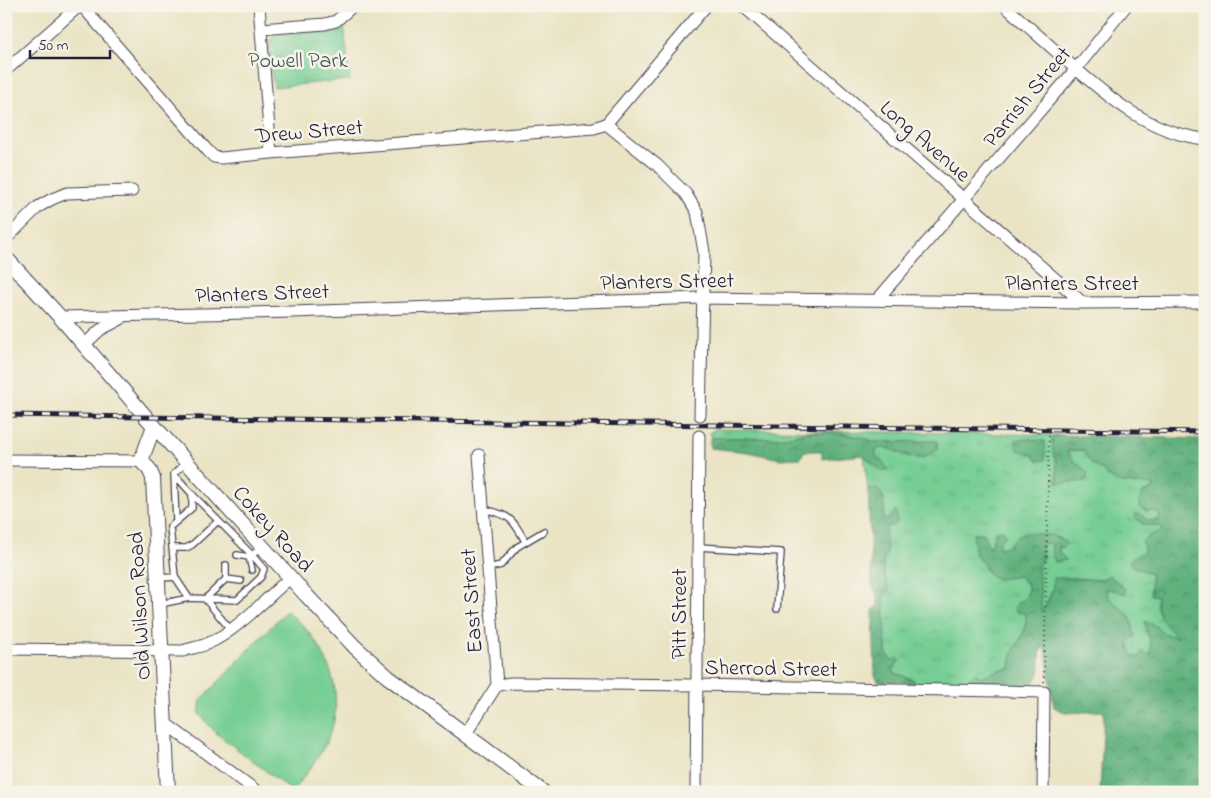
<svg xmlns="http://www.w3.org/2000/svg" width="1211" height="798" viewBox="0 0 1211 798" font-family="'Indie Flower',sans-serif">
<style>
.grass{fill:url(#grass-tufts);stroke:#4c7868;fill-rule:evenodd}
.forest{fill:url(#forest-crowns);stroke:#416a5c}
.garden{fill:#76ce94;stroke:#4c7868}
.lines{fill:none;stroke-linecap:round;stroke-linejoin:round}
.service-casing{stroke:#403f50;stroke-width:8}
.minor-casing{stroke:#403f50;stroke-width:13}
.tertiary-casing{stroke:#403f50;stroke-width:16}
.path{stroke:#403f50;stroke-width:2;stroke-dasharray:1 4;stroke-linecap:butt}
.service{stroke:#fff;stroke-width:5.5}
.minor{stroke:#fff;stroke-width:11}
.tertiary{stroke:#fff;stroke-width:14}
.rail-casing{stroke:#22223b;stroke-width:5}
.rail{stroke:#f7f3e8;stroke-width:3;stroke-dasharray:9;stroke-linecap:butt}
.labels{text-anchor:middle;stroke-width:5;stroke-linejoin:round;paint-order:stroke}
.park-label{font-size:22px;fill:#3b5656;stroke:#f7f3e8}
.street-label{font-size:22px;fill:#22223b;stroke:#f7f3e8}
</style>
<defs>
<pattern id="grass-tufts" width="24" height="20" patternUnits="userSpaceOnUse" patternTransform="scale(1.25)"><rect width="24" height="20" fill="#76ce94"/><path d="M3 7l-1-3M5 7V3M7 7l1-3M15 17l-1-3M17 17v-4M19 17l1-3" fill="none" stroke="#66b180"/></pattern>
<pattern id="forest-crowns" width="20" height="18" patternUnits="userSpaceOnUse" patternTransform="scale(1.25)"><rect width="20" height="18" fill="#60b17e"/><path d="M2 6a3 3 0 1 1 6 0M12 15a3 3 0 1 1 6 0" fill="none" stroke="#4f9068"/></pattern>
</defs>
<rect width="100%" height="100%" fill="#f7f3e8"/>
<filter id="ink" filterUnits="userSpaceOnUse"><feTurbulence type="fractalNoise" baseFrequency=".02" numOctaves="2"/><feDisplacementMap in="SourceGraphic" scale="10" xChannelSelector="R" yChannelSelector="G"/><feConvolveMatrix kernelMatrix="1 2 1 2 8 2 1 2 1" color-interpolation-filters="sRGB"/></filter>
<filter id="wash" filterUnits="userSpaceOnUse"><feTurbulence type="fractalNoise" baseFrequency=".0096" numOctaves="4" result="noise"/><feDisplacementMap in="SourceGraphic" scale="20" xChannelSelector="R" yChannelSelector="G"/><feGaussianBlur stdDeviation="1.12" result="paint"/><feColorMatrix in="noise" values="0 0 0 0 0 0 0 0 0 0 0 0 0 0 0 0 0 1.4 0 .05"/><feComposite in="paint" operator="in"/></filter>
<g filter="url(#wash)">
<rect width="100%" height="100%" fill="#eae4c5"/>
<!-- grass -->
<path class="grass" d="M344,25L350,80L274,87C272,76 267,52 270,42C272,37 275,36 279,34L330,31Z
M715,429L1058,435L1052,438C1052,453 1059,464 1056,478L1072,482L1087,481V473L1073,460L1067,451L1083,450L1091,463L1103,470L1107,476L1135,485L1144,483L1154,484L1155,487L1143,493L1139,501L1141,508L1147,511H1158L1160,519L1151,521L1145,519L1143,525L1160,526L1164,530L1150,535L1144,546V552L1133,567C1139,570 1145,570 1151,574L1152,579L1150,591L1157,596V609L1178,638L1165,634L1154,625L1145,629L1150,640L1152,656L1139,657L1133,656L1129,646L1128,641L1135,635L1130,616L1108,597L1107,587L1125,594V589L1109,575L1103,580L1062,577C1051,587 1049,600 1042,613L1038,566L1043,557L1041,546L1043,543H1051L1055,562L1065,560L1059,552L1060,538C1043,535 1020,528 1009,546L999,548V541L996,531L992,544L988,547L984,538L976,556C982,562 984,567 988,573C995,582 1009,577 1019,576L1028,584V592L1025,599L1018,602L1017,612L1025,613C1029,632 1020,636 1013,652C1011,657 1011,664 1010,669L1000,670L981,677L974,673V686L914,684V680L895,673L893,670L900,660L891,662L886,652L884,595L889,590L884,572L883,561L887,552L884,541L888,520L883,519L885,509L877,489H868L864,455L872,464L882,461L874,455L877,449C899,443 910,471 937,450V442H876L861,437L805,432C778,442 741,437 712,438L709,433ZM1045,441L1044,459L1038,461L1031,454Z"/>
<!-- forest -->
<path class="forest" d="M805,432L837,433L861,437L876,442L937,441V450C910,471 899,443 877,449L875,455L888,468L887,470L881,471L864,455L822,459V451H804L801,458L780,459L748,452L710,448V438C740,436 777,443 805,432Z
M1058,435L1205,439V792H1100L1104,711L1066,713L1054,707L1046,651L1042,647C1038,656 1042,668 1037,678C1030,692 988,686 974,686L970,684L969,678L974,673L981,677L1000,670L1010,669C1011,663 1011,657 1013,652C1020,636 1029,632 1025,613L1017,612L1014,609L1018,602L1025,599L1028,592V584L1019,576L997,579L989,574L984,564L976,556L973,533H983L989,547L992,544L996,531L1003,530L1006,536L999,541V548L1009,546C1011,542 1015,537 1020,535C1033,531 1056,534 1066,543L1063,548L1058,546L1059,552L1066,560L1056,562L1052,556L1051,543H1043L1041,546L1043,557L1038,566L1042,612C1049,602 1054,590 1053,578L1103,580L1109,575L1125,589V594L1107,588L1108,597L1130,616L1135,636L1128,641L1129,646L1133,656L1139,657L1142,652L1151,655L1150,640L1144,621L1154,625L1165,634L1177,638C1163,621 1157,620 1157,596L1151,595V574C1143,569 1136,569 1129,563L1132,558L1144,552V546L1142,542C1148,535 1155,533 1163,530L1160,526C1148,526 1139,525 1134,514H1141C1147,522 1152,521 1160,519L1158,512L1147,511L1141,508L1139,501L1143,493L1154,488V485L1121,483L1107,476L1103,470L1091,463L1083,450L1067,451L1073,460L1088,473L1087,481L1061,483L1057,482V460L1053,453L1052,438Z
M1029,439L1045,441V460L1038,461L1031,454L1018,450L1015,440Z
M868,489H877L884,497L883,519L888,520L896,510L897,523L894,526H888C883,535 886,541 887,550C887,554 884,557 883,562C882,571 887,581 889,590L884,595L886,652L891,661L898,658L900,660L893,670L895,673L914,680V684L894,681L879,683L875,675L873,610L878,605L877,595L872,585Z"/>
<!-- garden -->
<path class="garden" d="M286,611C324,638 348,691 329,736C321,756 306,775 292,791L216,733L199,714L201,700Z"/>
</g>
<g filter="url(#ink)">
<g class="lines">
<!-- service casing -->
<g class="service-casing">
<path id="service" d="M174,474L176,521
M192,494L252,555
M483,509C510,515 512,518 525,541
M698,547L781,552L777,609
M172,548H186L192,545L218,521
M237,555L249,557L252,555
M249,557L252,570
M226,565V579L205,599L230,629
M488,568L501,565L517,547L544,531
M175,577L189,598
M159,578L175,577L170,527L192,508V494L174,474L186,463
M226,579L241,581
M160,604L189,598L237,600L261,577L264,569L252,555L263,546"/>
</g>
<!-- minor casing -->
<g class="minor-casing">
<path id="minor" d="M82,6L208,151L214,157L221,158L271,153L594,128L606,124L706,6
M259,6L271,153
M743,6L1083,303
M1005,6C1026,25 1047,43 1068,62C1108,97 1149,133 1205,139
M261,29L325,24L336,21L353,6
M6,70L79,6
M606,124L657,165L686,194L697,212L704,252L700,415
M6,239L38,207L52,199L67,193L132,191
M877,300L1076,69L1126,6
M60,317L292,312L703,298L1083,303L1205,302
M84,345L100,330L121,319
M6,460L141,461
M6,649L183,651C191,648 201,647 209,643C235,632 269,596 291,577
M497,685L511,683L697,685L1044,692L1043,792
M165,723L258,792
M465,735L497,685L479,455
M696,792L699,436"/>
</g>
<!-- tertiary casing -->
<g class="tertiary-casing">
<path id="tertiary" d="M6,258L60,317L146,417L306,595L355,647L388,677L543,792
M154,426L141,461L149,469L153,478L168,792"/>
</g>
<!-- path -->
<path class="path" d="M1044,682L1049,436"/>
<!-- service -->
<use href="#service" class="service"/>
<!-- minor -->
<use href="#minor" class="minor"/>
<!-- tertiary -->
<use href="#tertiary" class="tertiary"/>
<!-- rail casing -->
<g class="rail-casing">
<path id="rail" d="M6,415L1205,432"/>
</g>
<!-- rail -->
<use href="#rail" class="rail"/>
</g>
</g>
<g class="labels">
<!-- park labels -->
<g class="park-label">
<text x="298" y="67">Powell Park</text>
</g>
<!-- street labels -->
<g class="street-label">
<text transform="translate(1026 96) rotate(-50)" y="8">Parrish Street</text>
<text transform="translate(309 130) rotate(-5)" y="8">Drew Street</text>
<text transform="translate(926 140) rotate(41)" y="8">Long Avenue</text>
<text transform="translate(667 280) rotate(-1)" y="8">Planters Street</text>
<text x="1072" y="290">Planters Street</text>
<text transform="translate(262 292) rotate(-2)" y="8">Planters Street</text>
<text transform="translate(274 528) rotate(48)" y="8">Cokey Road</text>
<text transform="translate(470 601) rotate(-94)" y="8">East Street</text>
<text transform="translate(138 606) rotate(-93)" y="8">Old Wilson Road</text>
<text transform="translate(678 614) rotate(-90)" y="8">Pitt Street</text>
<text transform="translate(771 667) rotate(1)" y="8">Sherrod Street</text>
</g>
</g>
<!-- margin -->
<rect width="1211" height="798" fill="none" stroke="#f7f3e8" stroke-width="25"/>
<!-- scale -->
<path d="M30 50v8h80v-8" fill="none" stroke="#22223b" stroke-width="2.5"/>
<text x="38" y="50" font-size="15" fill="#22223b" stroke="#f7f3e8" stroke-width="4" paint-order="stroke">50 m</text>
</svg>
